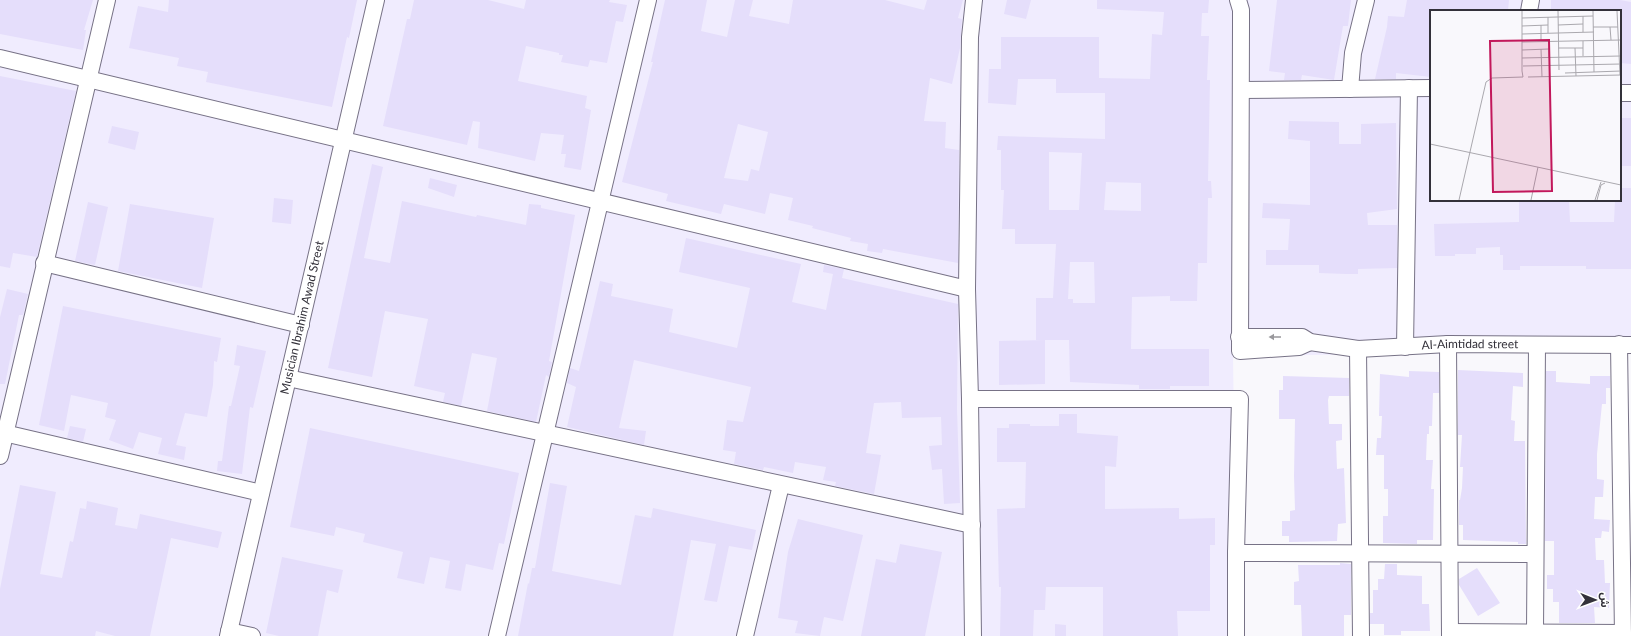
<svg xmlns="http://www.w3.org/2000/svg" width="1631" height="636" viewBox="0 0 1631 636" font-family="Lato,'Noto Sans Arabic',sans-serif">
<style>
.built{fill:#f0ecfe;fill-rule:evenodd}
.building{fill:#e5defb;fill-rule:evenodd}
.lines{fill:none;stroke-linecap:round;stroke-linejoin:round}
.minor-casing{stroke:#777286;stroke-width:18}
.minor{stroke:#fff;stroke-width:16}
.oneway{fill:#99989c}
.labels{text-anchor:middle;stroke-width:4;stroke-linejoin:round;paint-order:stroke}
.street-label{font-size:12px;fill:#33313a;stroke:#fff}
.inset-road{fill:none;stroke:#aaa8ae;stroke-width:1}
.view{fill:#c2185b;fill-opacity:0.15;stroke:#c2185b;stroke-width:2}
.inset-edge{fill:none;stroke:#33313a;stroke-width:2}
</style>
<rect width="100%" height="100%" fill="#f9f8fc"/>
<!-- built -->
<path class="built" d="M0,0H1631V351L1233,356L1237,636H0ZM1431,11H1620V200H1431Z"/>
<!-- building -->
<path class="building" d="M0,0H93L84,30H86L83,50L0,34Z
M169,0H357L349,38L347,37L332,107L206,82L208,72L177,66L179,58L129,48L138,6L168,12Z
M414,0H488L524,9L526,0H610L609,2L627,5L623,22L616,21L607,63L590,60L588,67L561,62L563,55H559V53L526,46L518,81L587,96L585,108L591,110L581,170L564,167L566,154H561L564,135L541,133L535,161L478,148L480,122L473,121L467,145L383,126L407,19H410Z
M665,0H707L701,31L727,37L735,0H753L749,16L789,24L793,0H885L924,10L927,0H963L958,18L962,19L960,48L952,84L930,78L924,121L946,122L945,148L959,150L958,263L883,249L882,253L867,251L868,244L850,241L851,238L812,228L813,226L788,220L793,198L770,193L765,214L724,204L721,214L666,201L668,194L622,182L653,62H651ZM738,124L768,132L759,171L751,169L748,181L724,178Z
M1007,0H1031L1026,19L1004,14Z
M1097,0H1209L1208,13H1202L1201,36H1209L1207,80H1210L1208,181H1211L1212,198H1208L1207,263H1198L1197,301H1170V296L1132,297L1131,349H1209V386H1170V389H1139V385L1070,382L1069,340H1036V298H1053L1056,244H1015V229H1002L1004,190H1001V150H997L998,136L1105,139V93H1056V79H1018L1016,105L988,103L989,69H1001V37H1099V78L1150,79L1152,34L1162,35L1164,12L1097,9ZM1049,152L1082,153L1079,210H1049ZM1106,182L1141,183V211L1104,210ZM1070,262H1094L1095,303H1073V299H1068Z
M1277,0H1351L1348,26H1343L1334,80L1302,75L1301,80H1284L1285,73L1269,71Z
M1407,0H1509L1508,11H1431V77L1396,73V79H1375L1387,27L1388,16L1404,17Z
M1551,0H1620L1631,2V64L1620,63V11H1551Z
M0,76L76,91L37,257L13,253L10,268L0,266Z
M1620,118H1631V166H1620Z
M1289,121L1339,122V144H1361V124L1396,123L1397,209L1367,213L1368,225H1397V268L1358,269V274H1346L1319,273V265H1266V250H1288L1290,219L1262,218L1263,203L1310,205V141L1288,139Z
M112,126L139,132L135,150L108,143Z
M372,164L383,167L364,258L390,263L402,201L476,217L477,215L526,225L529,204L541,205V208L575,215L549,361L552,362L549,377L546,375L536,422L487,411L497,358L472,353L461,406L443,402L445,393L414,386L428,319L385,311L372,377L328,368Z
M430,178L457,185L454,197L428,188Z
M1620,188H1631V269H1586V266H1520V270H1503V255H1500V247L1476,248V254H1455V256H1435L1434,224L1519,222V200H1569L1570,222H1614L1615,200H1620Z
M274,198L293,200L291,224L272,222Z
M88,202L108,207L95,265L75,261Z
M130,204L214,218L202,288L118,271Z
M686,238L801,264L792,302L826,310L833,274L823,272L824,265L844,269L842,278L958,304L957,409L960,503L944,504L942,469L932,470L929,446L942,445L941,417L902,418L901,402L874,403L866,453L881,455L874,494L835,486L836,482L823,480L826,467L795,462L793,473L764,467L763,470L734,464L736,452L723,450L727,420L743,422L751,387L634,360L619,428L646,431L644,445L567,427L576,387L567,383L570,368L579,371L600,281L613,284L611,296L673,309L669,332L737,348L750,288L679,272Z
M7,289L28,294L23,315H19L5,384H0V317Z
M63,306L221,338L217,362L214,361L213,385L207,417L185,413L176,445L186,447L184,460L158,454L162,438L139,432L133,449L109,440L116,420L105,417L108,403L71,395L64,431L39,425Z
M1045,340V384L999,385V341Z
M237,345L266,351L253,408L250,407L242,474L217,471L218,461H222L229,406H231L240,366L234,365Z
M1458,370L1523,373V387L1513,386L1511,420L1515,421L1514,441H1525L1526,544H1518V542L1463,540V525H1459V500H1460L1462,488L1463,467H1460L1462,435H1458Z
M1409,371L1439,372V393H1433L1432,426H1429V434H1427L1426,460H1433L1431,489H1434L1433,540H1417V544L1383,543V516H1388V489H1384V455H1376L1377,438H1381L1382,416H1379L1380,374L1409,377Z
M1546,371H1556V382L1590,384V376H1610V388H1606V404H1602L1597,454V479L1604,480L1603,497H1595L1594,519L1610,520L1609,532L1602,531L1601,538H1595L1596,560H1604L1605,583H1610L1609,608L1594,607L1595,623H1559V602H1553V589H1547V575H1554V541H1545Z
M1283,376L1349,378V396H1329L1328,400L1329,424H1342V440L1336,441L1337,469L1344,468L1346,523L1338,524L1337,541L1289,542V536H1282V521H1290V511L1295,510L1294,476L1295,419H1279V390H1283Z
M1059,414H1077V433L1118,436L1116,467L1105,466V509L1179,508V519L1215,518V545H1210V611H1177L1178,636H1103V587H1046L1045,610H1034L1033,636H1000L1001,587H999L997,509L1025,508L1026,462H997V428H1009V424H1030V426H1059Z
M70,426L86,429L83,442L67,438Z
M310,428L519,473L504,544L499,543L493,570L466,564L461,591L445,588L450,561L430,557L424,584L397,578L403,552L363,542L365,534L336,527L334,536L290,527Z
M550,483L567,486L552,571L621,585L635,515L651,518L653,508L756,530L752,550L729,546L717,602L704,600L716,544L691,540L673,636H518L528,583L529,584L532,568H535Z
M20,485L56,492L40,574L62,578L70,541L73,542L80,508L86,509L87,501L118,508L115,525L137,529L140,514L222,532L218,548L171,538L150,636H115L96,631L95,636H0V589Z
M798,519L863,535L843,621L824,617L820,636L795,633L798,621L778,618L788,552Z
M900,544L942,552L925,636H861L876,559L896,563Z
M282,557L343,570L338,593L327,590L318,636H279L266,633Z
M1340,563L1351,564V615H1344V636H1302L1301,605H1294V582L1299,581L1298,565H1340Z
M1385,564H1397V575L1422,576V604H1429L1430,631H1401V635H1384V624H1370V613H1373V590H1378V579H1384Z
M1477,568L1500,603L1478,616L1459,585V579Z
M1055,624L1066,625V636H1055Z"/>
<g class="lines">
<!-- minor casing -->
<g class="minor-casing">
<g id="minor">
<path d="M1238,0L1241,10V25L1240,351L1299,347L1310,342"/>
<path d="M1529,11L1531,0"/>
<path d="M0,58L967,289"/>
<path d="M1350,89L1353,53L1366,0"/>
<path d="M1241,90L1431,88"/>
<path d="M1620,93H1631"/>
<path d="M44,263L301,325"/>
<path id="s1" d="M1239,337H1302L1310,342L1358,349L1448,344L1631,345"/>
<path d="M1448,344L1450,636"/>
<path d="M1619,344L1623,636"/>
<path d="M1405,347L1409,88"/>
<path d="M1358,349L1361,636"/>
<path d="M288,378L972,525"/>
<path d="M970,399H1240L1236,553V636"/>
<path d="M0,432L261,493"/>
<path d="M0,456L107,0"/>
<path d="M1236,553L1535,554"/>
<path d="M229,631L252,636"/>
<path d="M1450,632L1623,633"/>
<path d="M1535,632L1537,345"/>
<path id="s2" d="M228,636L376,0"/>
<path d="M497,636L648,0"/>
<path d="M745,636L781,485"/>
<path d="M973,636L970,399L967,289L970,37L974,0"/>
</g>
</g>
<!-- minor -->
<use href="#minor" class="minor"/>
</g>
<!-- one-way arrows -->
<defs><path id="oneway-solid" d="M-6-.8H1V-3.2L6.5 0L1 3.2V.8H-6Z"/></defs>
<use class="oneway" href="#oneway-solid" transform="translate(1275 337) rotate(-180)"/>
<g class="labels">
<!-- street labels -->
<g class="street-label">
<text dy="4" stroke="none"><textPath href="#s2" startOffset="327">Musician Ibrahim Awad Street</textPath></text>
<text dy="4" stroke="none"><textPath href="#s1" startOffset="233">Al-Aimtidad street</textPath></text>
</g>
</g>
<!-- overview -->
<g transform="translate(1430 10)">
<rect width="191" height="191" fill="#f9f8fc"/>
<path class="inset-road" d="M92,1V61M128,1L129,60M163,1L164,62M187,1L190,65M153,6V22M118,7V23M92,8L163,6M111,15V31M128,15L153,14M92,16L118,15M163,17H188M180,17L181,30M92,24L164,22M119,31V47M153,31V46M92,32L191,30M128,38H153M145,38L146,66M111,39L112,67M92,40L119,39M92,48L191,46M93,56L191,54M135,63L191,61M98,67L191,65M0,134L191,175M29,190L56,72L62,68L93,67L92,61M101,190L108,157M165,190L171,172M167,190L171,175L175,173"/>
<path class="view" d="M119,30L122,181L63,182L60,31Z"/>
<rect width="191" height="191" class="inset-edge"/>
</g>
<!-- north arrow -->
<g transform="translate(1595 600) rotate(91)" stroke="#ffffff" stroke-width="3" paint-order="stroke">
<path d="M0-3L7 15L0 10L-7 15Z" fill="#33313a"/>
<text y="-6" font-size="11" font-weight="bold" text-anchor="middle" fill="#33313a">ش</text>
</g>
</svg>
